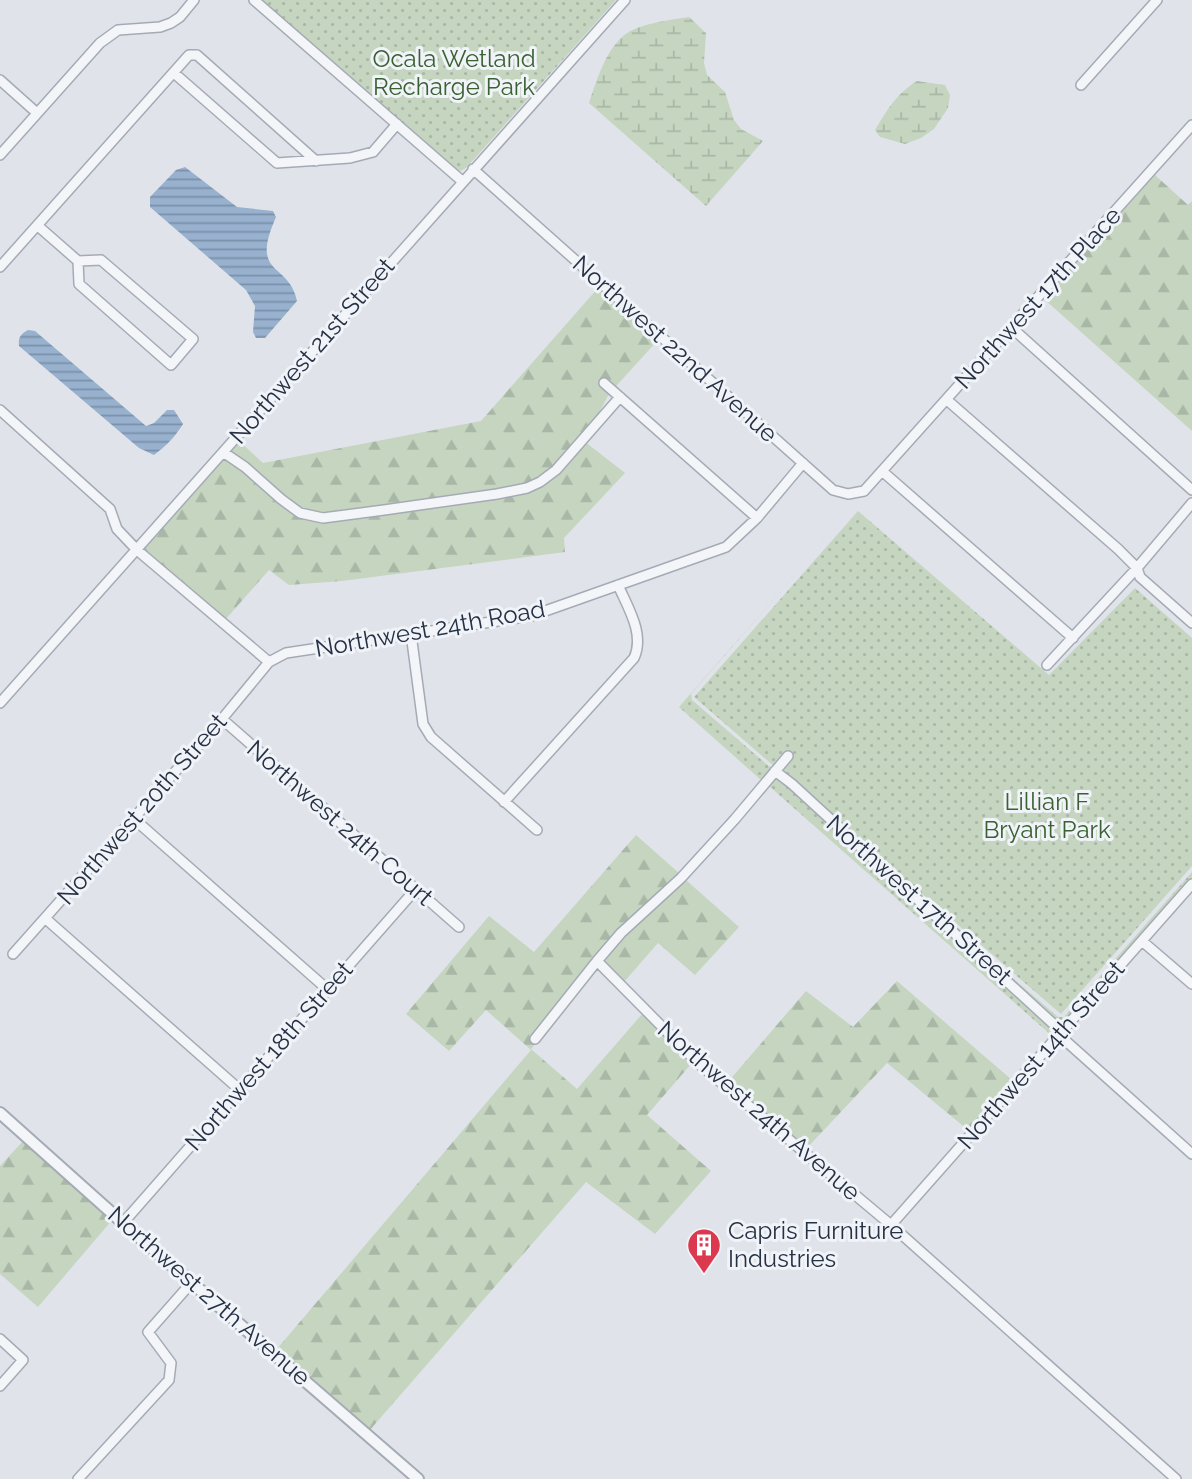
<svg xmlns="http://www.w3.org/2000/svg" width="1192" height="1479" viewBox="0 0 1192 1479" font-family="Raleway,sans-serif">
<style>
.forest{fill:url(#forest-firs)}
.wetland{fill:url(#wetland-marsh)}
.park{fill:url(#park-dots)}
.water{fill:url(#water-rules)}
.lines{fill:none;stroke-linecap:round;stroke-linejoin:round}
.minor-casing{stroke:#a5abb5;stroke-width:12}
.tertiary-casing{stroke:#a5abb5;stroke-width:14}
.minor{stroke:#f3f5f8;stroke-width:9}
.tertiary{stroke:#f3f5f8;stroke-width:10}
.labels{text-anchor:middle;stroke-width:6;stroke-linejoin:round;paint-order:stroke}
.park-label{font-size:24px;fill:#3a6132;stroke:#f0f3f8}
.street-label{font-size:24px;fill:#273144;stroke:#f0f3f8}
.poi-label{font-size:24px;fill:#273144;stroke:#f0f3f8;text-anchor:start}
</style>
<defs>
<pattern id="forest-firs" width="22" height="20" patternUnits="userSpaceOnUse" patternTransform="scale(1.75)"><rect width="22" height="20" fill="#c5d5c0"/><path d="M5 1l3.5 6h-7zM16 11l3.5 6h-7z" fill="#a9b7a6"/></pattern>
<pattern id="wetland-marsh" width="20" height="14" patternUnits="userSpaceOnUse" patternTransform="scale(1.75)"><rect width="20" height="14" fill="#c5d5c0"/><path d="M1 5h8M5 5V1M11 12h8M15 12V8" fill="none" stroke="#a9b7a6"/></pattern>
<pattern id="park-dots" width="8" height="8" patternUnits="userSpaceOnUse" patternTransform="scale(1.75)"><rect width="8" height="8" fill="#c5d5c0"/><path d="M2 2h.1M6 6h.1" fill="none" stroke="#a9b7a6" stroke-width="1.8" stroke-linecap="round"/></pattern>
<pattern id="water-rules" width="6" height="5" patternUnits="userSpaceOnUse" patternTransform="scale(1.75)"><rect width="6" height="5" fill="#97b1ce"/><path d="M0 2.5h6" fill="none" stroke="#7b91a9"/></pattern>
</defs>
<rect width="100%" height="100%" fill="#e0e4ea"/>
<!-- forest -->
<path class="forest" d="M1155,175L1188,205L1192,201V431L1044,299Z
M598,288L658,340L609,394L584,441L625,473L564,538L565,552L342,581L289,585L269,570L225,620L143,550L239,441L263,463L481,421Z
M636,835L679,873L618,930L591,960L529,1039L535,1044L531,1049L577,1089L643,1013L692,1063L647,1115L711,1171L655,1234L586,1182L369,1431L276,1350L531,1050L486,1010L449,1051L406,1014L489,916L534,952Z
M686,880L739,927L695,975L658,943L624,982L603,961L625,937Z
M897,981L1012,1080L968,1130L887,1063L806,1149L727,1083L806,991L853,1027Z
M24,1140L113,1219L38,1307L0,1274V1166Z"/>
<!-- wetland -->
<path class="wetland" d="M689,17L706,33L704,63L707,75L725,92L734,120L741,129L763,141L706,206L589,103C596,82 605,53 621,38C634,24 670,20 689,17Z
M917,81L945,85L950,95L948,108L934,129L921,138L905,144L880,137L875,130C886,111 898,92 917,81Z"/>
<!-- park -->
<path class="park" d="M261,0H616L466,168L460,171L451,167Z
M851,511L691,694L692,700L771,768L761,780L679,707Z
M858,511L1049,675L1135,588L1192,638V866L1061,1014L694,697Z
M776,777L1055,1031L1051,1035L769,786Z
M1192,872V877L1061,1025L995,963L1058,1017H1064Z"/>
<!-- water -->
<path class="water" d="M185,167L237,207L273,211L276,217C249,278 289,261 297,301L265,338H256L253,332L255,306L246,290L150,207V197L176,170Z
M28,330L35,331L146,426L154,423L167,410H174L183,424C175,437 166,446 154,455L139,448L19,346C18,337 21,334 28,330Z"/>
<g class="lines">
<!-- minor casing -->
<g class="minor-casing">
<path id="minor" d="M254,0L462,181
M174,73L277,163L350,158L373,152L397,124
M0,80L37,113
M1081,85L1157,0
M0,155L100,43L118,30L160,27L171,23L180,17L194,0
M473,169L833,490L848,494L864,491L1192,125
M38,226L78,261L79,284L171,365L193,339L101,260L78,261
M0,267L189,55H197L316,161
M1012,328L1192,490
M604,383L757,518
M947,400L1118,549L1137,568L1140,577L1192,623
M0,410L110,509L117,529L137,550L269,662L286,653L531,616L726,547L757,518L803,463
M223,452L245,467L281,499L300,513L323,518L384,510L497,494L527,488L540,482L556,470L620,397
M882,471L1073,638
M411,634L423,724L431,737L537,830
M1047,665L1137,568L1192,503
M0,703L625,0
M222,719L459,927
M775,771L792,784L1061,1031
M504,802L634,658C645,634 628,608 618,585
M133,818L327,989
M46,919L240,1090
M1142,941L1192,984
M13,954L222,719L269,662
M597,961L699,1064L891,1225L1176,1479
M1058,1034L1192,1154
M535,1039L597,961L621,933L681,878L735,819L788,756
M123,1223L415,890
M891,1225L1192,884
M0,1339L23,1360L0,1386
M78,1479L169,1380L171,1363L148,1332L192,1282"/>
</g>
<!-- tertiary casing -->
<g class="tertiary-casing">
<path id="tertiary" d="M0,1113L123,1223L418,1479"/>
</g>
<!-- minor -->
<use href="#minor" class="minor"/>
<!-- tertiary -->
<use href="#tertiary" class="tertiary"/>
</g>
<!-- icons -->
<defs>
<g id="building-pin" transform="scale(1.75)"><path d="M0 17L-7.5 6A9.5 9.5 0 1 1 7.5 6Z" fill="#dc384e" stroke="#f0f3f8"/><path d="M-4-6H4V6H1V3H-1V6H-4ZM-2.5-4.3h1.7v1.8h-1.7ZM.8-4.3h1.7v1.8H.8ZM-2.5-1h1.7V.8h-1.7ZM.8-1h1.7V.8H.8Z" fill="#fff"/></g>
</defs>
<g fill-rule="evenodd">
<use href="#building-pin" x="704" y="1245"/>
</g>
<g class="labels">
<!-- park labels -->
<g class="park-label">
<text x="454" y="67">Ocala Wetland<tspan x="454" dy="28">Recharge Park</tspan></text>
<text x="1047" y="810">Lillian F<tspan x="1047" dy="28">Bryant Park</tspan></text>
</g>
<!-- street labels -->
<g class="street-label">
<text transform="translate(1038 298) rotate(-48)" y="8">Northwest 17th Place</text>
<text transform="translate(675 349) rotate(42)" y="8">Northwest 22nd Avenue</text>
<text transform="translate(312 351) rotate(-49)" y="8">Northwest 21st Street</text>
<text transform="translate(430 629) rotate(-10)" y="8">Northwest 24th Road</text>
<text transform="translate(142 809) rotate(-49)" y="8">Northwest 20th Street</text>
<text transform="translate(340 823) rotate(41)" y="8">Northwest 24th Court</text>
<text transform="translate(919 900) rotate(42)" y="8">Northwest 17th Street</text>
<text transform="translate(1041 1055) rotate(-49)" y="8">Northwest 14th Street</text>
<text transform="translate(269 1056) rotate(-49)" y="8">Northwest 18th Street</text>
<text transform="translate(759 1111) rotate(41)" y="8">Northwest 24th Avenue</text>
<text transform="translate(209 1296) rotate(41)" y="8">Northwest 27th Avenue</text>
</g>
<!-- poi labels -->
<g class="poi-label">
<text x="728" y="1239">Capris Furniture<tspan x="728" dy="28">Industries</tspan></text>
</g>
</g>
</svg>
